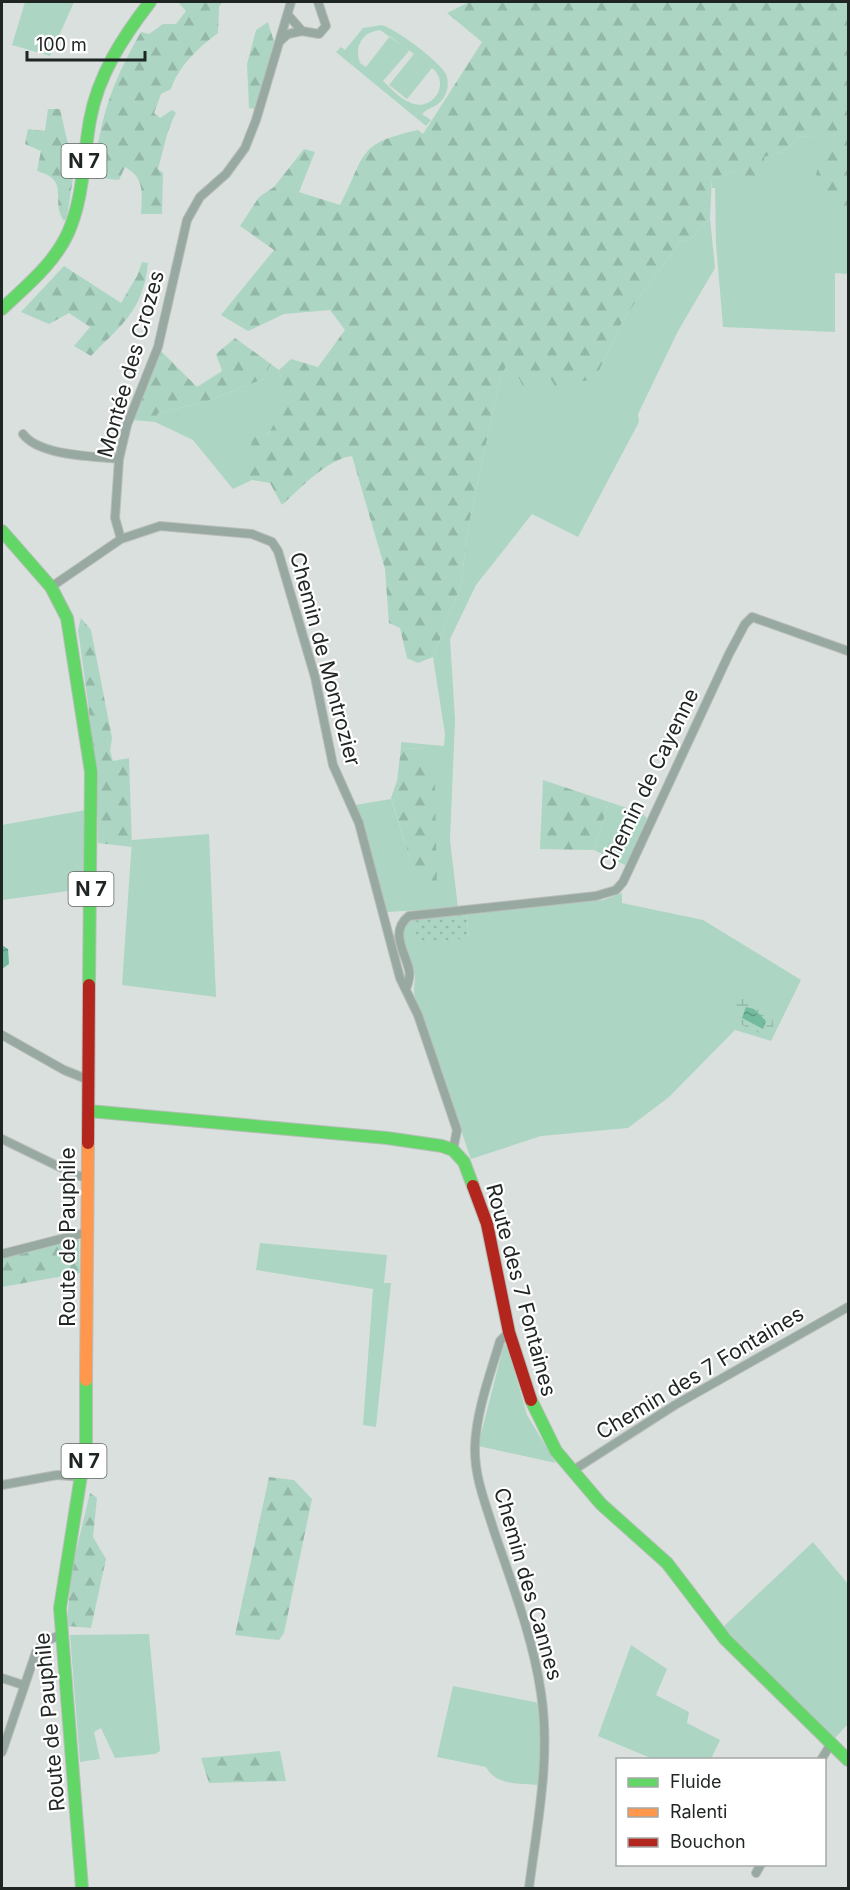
<svg xmlns="http://www.w3.org/2000/svg" width="850" height="1890" viewBox="0 0 850 1890" font-family="Inter,sans-serif">
<style>
.grass{fill:#acd6c3;fill-rule:evenodd}
.forest{fill:url(#forest-firs)}
.wetland{fill:url(#wetland-marsh)}
.garden{fill:url(#garden-dots)}
.water{fill:url(#water-ripples)}
.lines{fill:none;stroke-linecap:round;stroke-linejoin:round}
.street-casing{stroke:#b9bebb;stroke-width:10}
.fast-casing{stroke:#b9bebb;stroke-width:14}
.slow-casing{stroke:#b9bebb;stroke-width:14}
.jam-casing{stroke:#b9bebb;stroke-width:14}
.street{stroke:#98a9a1;stroke-width:8}
.fast{stroke:#63d668;stroke-width:12}
.slow{stroke:#ff974d;stroke-width:12}
.jam{stroke:#b3261e;stroke-width:12}
.labels{text-anchor:middle;stroke-width:4.5;stroke-linejoin:round;paint-order:stroke}
.shield{fill:#fff;stroke:#626664;stroke-width:1.5}
.shield-label{font-size:20px;font-weight:bold;fill:#1f2522}
.street-label{font-size:21px;fill:#1f2522;stroke:#fff}
</style>
<defs>
<pattern id="forest-firs" width="22" height="20" patternUnits="userSpaceOnUse" patternTransform="scale(1.5)"><rect width="22" height="20" fill="#acd6c3"/><path d="M5 1l3.5 6h-7zM16 11l3.5 6h-7z" fill="#94b8a7"/></pattern>
<pattern id="wetland-marsh" width="20" height="14" patternUnits="userSpaceOnUse" patternTransform="scale(1.5)"><rect width="20" height="14" fill="#acd6c3"/><path d="M1 5h8M5 5V1M11 12h8M15 12V8" fill="none" stroke="#94b8a7"/></pattern>
<pattern id="garden-dots" width="8" height="8" patternUnits="userSpaceOnUse" patternTransform="scale(1.5)"><rect width="8" height="8" fill="#acd6c3"/><path d="M2 2h.1M6 6h.1" fill="none" stroke="#94b8a7" stroke-width="1.8" stroke-linecap="round"/></pattern>
<pattern id="water-ripples" width="26" height="14" patternUnits="userSpaceOnUse" patternTransform="scale(1.5)"><rect width="26" height="14" fill="#72bb9e"/><path d="M2 4q2-2 4 0t4 0M15 11q2-2 4 0t4 0" fill="none" stroke="#5d9880"/></pattern>
</defs>
<rect width="100%" height="100%" fill="#dae0dd"/>
<!-- grass -->
<path class="grass" d="M25,2H74L50,56L12,45Z
M382,25C397,30 438,60 446,74C449,81 448,91 444,97C439,107 428,107 422,114L431,120L426,126L336,52L341,47L345,50L363,28ZM380,30L414,54L389,85L407,99L432,68C452,84 431,114 409,102C399,98 391,88 383,81L409,51L390,36L366,67L360,63C354,46 362,32 380,30Z
M802,136L823,138L835,206L848,213V274L835,273V332L723,327L716,243L715,188H712V178L738,171L764,157L782,152Z
M710,218L715,268L678,331L638,414L639,422L578,537L532,514L476,585L450,639L455,720L450,840L458,908L387,912L364,824L355,805L391,799L410,859L424,749L401,748V742L444,746L445,734L433,657L461,585L467,533L499,383L506,366L543,365L595,379L624,318L680,242L690,240Z
M271,364L279,370L287,403L245,471L252,480L233,489L193,440L155,422L158,413L206,402L263,379Z
M609,802L642,813L647,818L627,866L594,850Z
M86,810L83,889L2,900V825Z
M209,834L216,997L122,985L132,840Z
M622,893V903L703,920L801,980L771,1041L735,1030L669,1097L628,1128L541,1136L471,1159L415,998C412,988 417,979 414,970C409,955 402,946 403,929L409,920L418,918L469,937L466,913L603,900Z
M260,1243L387,1255L384,1283H391L376,1427L363,1425L373,1289L256,1270Z
M504,1344L507,1345L527,1415L556,1463L478,1446Z
M813,1542L848,1584V1724L835,1738L723,1627Z
M149,1634L160,1751L155,1754L115,1758L101,1728L94,1732L100,1759L80,1762L70,1635Z
M631,1645L667,1669L656,1695L689,1712L687,1723L720,1740L711,1759H653L598,1736Z
M453,1686L539,1703L543,1728L539,1785C520,1783 496,1786 486,1767L437,1757Z"/>
<!-- forest -->
<path class="forest" d="M178,2H222L219,7L218,33C199,47 178,67 171,89L161,94L154,113L160,118L172,110L176,113C166,131 164,149 158,169L163,173L162,214H141C142,193 145,178 125,167L119,180L93,177C101,116 110,86 141,32L149,34L163,24H176L186,11Z
M469,2H848V213L835,206L814,187L823,138L802,136L782,152L764,157L766,174L755,183L738,171L712,178L710,218L690,240L680,242L624,318L595,379L555,386L543,366L525,390L513,367L506,366L499,383L467,533L461,585L433,657L418,663L407,658L400,628L389,623L385,569L352,456C329,458 299,489 282,505L270,483L252,480L245,471L253,437L267,436L286,403L279,370L291,359L318,367L345,330L330,310L284,314L248,331L221,315L274,250L240,226L259,197L274,187L304,149L315,152L299,192L340,205C367,154 355,144 418,130L423,134L482,42L447,13Z
M268,22L274,42L255,109L249,108L247,64L256,30Z
M48,109H60L74,171L67,217L64,221C49,199 72,181 37,171L41,151L25,144L28,129L45,131Z
M142,262L148,263C143,311 122,324 91,356L74,346L90,327L69,313L49,324L21,312L64,266L121,303L137,276Z
M235,338L271,364L263,379L206,402L158,413L155,422L132,420L160,350L197,387L222,371L216,354Z
M81,618L91,630L112,738L110,751L113,761L129,758L132,847L98,843C98,771 88,701 78,630Z
M401,748L424,749L435,786L437,887L431,888L410,859L391,798L397,781Z
M543,780L609,802L594,850L540,849Z
M73,1239L79,1240L80,1273L2,1287V1258Z
M269,1477L294,1480L312,1499L284,1633L279,1640L235,1635Z
M90,1493L97,1498L93,1537L106,1559L91,1628L67,1626L71,1572Z
M280,1751L286,1781L209,1783L201,1758Z"/>
<!-- wetland -->
<path class="wetland" d="M739,990C754,998 779,1013 772,1032L765,1036L738,1023C732,1010 726,1000 739,990Z"/>
<!-- garden -->
<path class="garden" d="M466,913L469,938L413,944L411,931L418,918Z"/>
<!-- water -->
<path class="water" d="M2,945L8,949L9,964L2,969Z
M746,1007L754,1009L766,1021L763,1029L742,1018Z"/>
<g class="lines">
<!-- street casing -->
<g class="street-casing">
<path id="street" d="M288,15L302,31L319,34L326,26L318,2
M279,42L288,34L302,31
M23,434C39,456 93,456 119,459
M121,539L115,518L119,459L127,425L158,347L187,220L200,197L226,174L245,148L256,120L291,2
M51,587L121,539L160,526L252,534L272,542L278,551L315,677L333,765L359,823L400,978L418,1015L457,1130L453,1150
M406,989C408,983 411,976 409,970C405,951 389,932 409,916L596,896L616,890L623,882L729,654L745,624L752,617L848,651
M2,1035L64,1070L89,1080
M2,1139L76,1175L88,1178
M2,1254L88,1232
M509,1332L500,1341C490,1375 476,1412 475,1447C474,1476 486,1505 494,1531C512,1584 533,1638 541,1693C551,1759 537,1824 529,1888
M572,1471L675,1405L848,1307
M2,1485L57,1475L83,1477
M2,1678L23,1685
M2,1752L36,1652L44,1642L60,1635
M821,1760L832,1742
M756,1873L761,1864"/>
</g>
<!-- fast casing -->
<g class="fast-casing">
<path id="fast" d="M2,309C26,286 54,264 68,233C84,197 83,158 90,120C98,75 123,37 150,2
M2,531L51,587L67,618L91,772L89,985
M89,1111L387,1138L442,1146L453,1150L464,1162L473,1186
M531,1400L556,1451L601,1504L667,1563L725,1639L848,1760
M82,1888L60,1608L86,1444V1380"/>
</g>
<!-- slow casing -->
<g class="slow-casing">
<path id="slow" d="M86,1380L88,1143"/>
</g>
<!-- jam casing -->
<g class="jam-casing">
<path id="jam" d="M88,1143L89,985
M473,1186L487,1224L509,1332L531,1400"/>
</g>
<!-- street -->
<use href="#street" class="street"/>
<!-- fast -->
<use href="#fast" class="fast"/>
<!-- slow -->
<use href="#slow" class="slow"/>
<!-- jam -->
<use href="#jam" class="jam"/>
</g>
<g class="labels">
<!-- shield labels -->
<g class="shield">
<rect x="61.5" y="144" width="45" height="34" rx="4.5"/>
<rect x="68.5" y="872" width="45" height="34" rx="4.5"/>
<rect x="61.5" y="1444" width="45" height="34" rx="4.5"/>
</g>
<g class="shield-label">
<text x="84" y="168">N 7</text>
<text x="91" y="896">N 7</text>
<text x="84" y="1468">N 7</text>
</g>
<!-- street labels -->
<g class="street-label">
<text transform="translate(131 364) rotate(-74)" y="7">Montée des Crozes</text>
<text transform="translate(325 659) rotate(75)" y="7">Chemin de Montrozier</text>
<text transform="translate(649 780) rotate(-64)" y="7">Chemin de Cayenne</text>
<text transform="translate(68 1237) rotate(-90)" y="7">Route de Pauphile</text>
<text transform="translate(521 1290) rotate(75)" y="7">Route des 7 Fontaines</text>
<text transform="translate(700 1373) rotate(-31)" y="7">Chemin des 7 Fontaines</text>
<text transform="translate(528 1584) rotate(74)" y="7">Chemin des Cannes</text>
<text transform="translate(50 1722) rotate(-95)" y="7">Route de Pauphile</text>
</g>
</g>
<!-- border -->
<rect width="850" height="1890" fill="none" stroke="#1f2522" stroke-width="6"/>
<!-- legend -->
<rect x="616" y="1758" width="210" height="108" fill="#ffffff" stroke="#a5a8a7" stroke-width="1.5"/>
<rect x="628" y="1778" width="30" height="9" fill="#63d668" stroke="#a5a8a7" stroke-width="1.5"/>
<text x="670" y="1788" font-size="18" fill="#1f2522">Fluide</text>
<rect x="628" y="1808" width="30" height="9" fill="#ff974d" stroke="#a5a8a7" stroke-width="1.5"/>
<text x="670" y="1818" font-size="18" fill="#1f2522">Ralenti</text>
<rect x="628" y="1838" width="30" height="9" fill="#b3261e" stroke="#a5a8a7" stroke-width="1.5"/>
<text x="670" y="1848" font-size="18" fill="#1f2522">Bouchon</text>
<!-- scale -->
<path d="M27 51v9h118v-9" fill="none" stroke="#1f2522" stroke-width="3"/>
<text x="36" y="51" font-size="18" fill="#1f2522" stroke="#ffffff" stroke-width="4.5" paint-order="stroke">100 m</text>
</svg>
